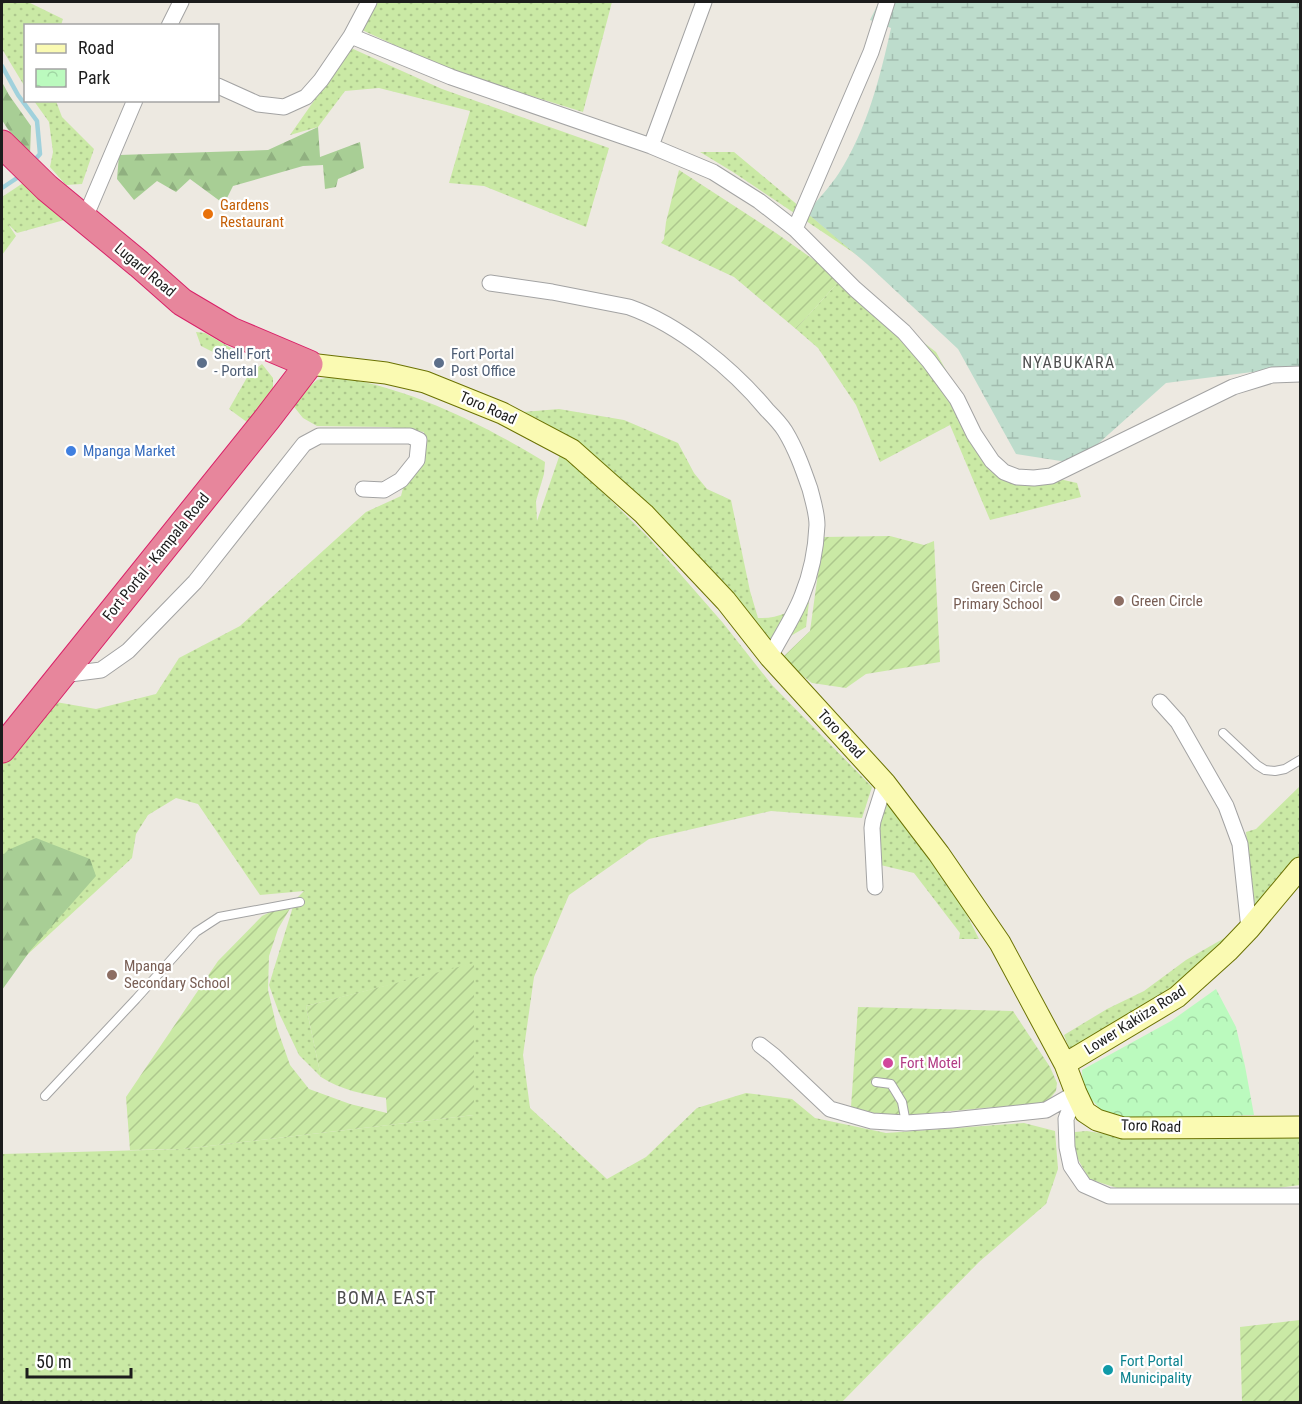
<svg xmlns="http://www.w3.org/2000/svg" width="1302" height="1404" viewBox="0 0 1302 1404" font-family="'Roboto Condensed',sans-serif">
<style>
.grass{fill:url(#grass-dots)}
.forest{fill:url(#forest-firs)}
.wetland{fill:url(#wetland-marsh)}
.park{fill:url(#park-crowns)}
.garden{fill:url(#garden-furrows)}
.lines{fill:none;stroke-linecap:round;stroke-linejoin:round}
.stream{stroke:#a0d1dc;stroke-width:4.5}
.lane-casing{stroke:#a3a3a3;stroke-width:10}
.street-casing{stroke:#a3a3a3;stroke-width:17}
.secondary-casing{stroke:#6b7203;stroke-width:23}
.highway-casing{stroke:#d92168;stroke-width:29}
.lane{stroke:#fff;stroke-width:8}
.street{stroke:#fff;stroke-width:15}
.secondary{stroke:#fafab2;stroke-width:21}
.highway{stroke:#e7869c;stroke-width:27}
.food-dot{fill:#e8710a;stroke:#fff;stroke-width:2}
.service-dot{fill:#5c6f8a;stroke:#fff;stroke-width:2}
.shop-dot{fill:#3f7fe0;stroke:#fff;stroke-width:2}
.education-dot{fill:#8d6e63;stroke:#fff;stroke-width:2}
.hotel-dot{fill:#d1479c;stroke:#fff;stroke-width:2}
.culture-dot{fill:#0f9aa8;stroke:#fff;stroke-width:2}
.labels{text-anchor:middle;stroke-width:4.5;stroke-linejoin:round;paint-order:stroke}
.food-label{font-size:15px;fill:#c56008;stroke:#fff;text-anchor:start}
.street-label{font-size:15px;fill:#1c1c1c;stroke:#fff}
.service-label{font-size:15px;fill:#4e5e75;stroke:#fff;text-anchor:start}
.shop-label{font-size:15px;fill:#366cbe;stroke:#fff;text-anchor:start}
.education-label{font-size:15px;fill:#785e54;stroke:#fff;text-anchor:start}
.hotel-label{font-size:15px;fill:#b23c85;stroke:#fff;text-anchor:start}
.culture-label{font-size:15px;fill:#0d838f;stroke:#fff;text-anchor:start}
.neighbourhood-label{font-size:16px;letter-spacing:1.5px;fill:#4f4f4f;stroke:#fff}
.quarter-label{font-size:18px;letter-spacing:1.5px;fill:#4f4f4f;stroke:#fff}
</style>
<defs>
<pattern id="grass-dots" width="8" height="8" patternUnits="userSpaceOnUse" patternTransform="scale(1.5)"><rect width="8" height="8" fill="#cae9a5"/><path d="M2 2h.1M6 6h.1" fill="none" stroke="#adc78d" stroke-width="1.8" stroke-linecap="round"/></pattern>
<pattern id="forest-firs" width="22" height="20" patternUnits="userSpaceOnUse" patternTransform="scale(1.5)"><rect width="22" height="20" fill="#a8ce95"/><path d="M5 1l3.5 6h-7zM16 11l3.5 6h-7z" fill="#90b080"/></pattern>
<pattern id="wetland-marsh" width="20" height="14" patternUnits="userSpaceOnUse" patternTransform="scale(1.5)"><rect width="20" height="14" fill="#bddccc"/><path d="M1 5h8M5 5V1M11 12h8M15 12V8" fill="none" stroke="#a2bcaf"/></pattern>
<pattern id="park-crowns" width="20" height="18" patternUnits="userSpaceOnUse" patternTransform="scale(1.5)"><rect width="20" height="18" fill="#bbfabe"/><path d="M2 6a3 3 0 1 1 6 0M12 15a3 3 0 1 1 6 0" fill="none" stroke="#a0d6a3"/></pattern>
<pattern id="garden-furrows" width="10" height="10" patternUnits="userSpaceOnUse" patternTransform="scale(1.5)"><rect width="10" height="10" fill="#cae9a5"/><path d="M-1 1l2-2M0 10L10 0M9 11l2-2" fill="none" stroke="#adc78d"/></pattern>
</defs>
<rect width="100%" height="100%" fill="#ede9e1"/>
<!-- grass -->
<path class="grass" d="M2,2H28L63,19L61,25L26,26L25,87L2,49Z
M378,2H612L583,112L451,71L362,30Z
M351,48L442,89L609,148L586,227L484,186L449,183L470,111L379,88L345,91L318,127L290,135Z
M34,101H56L62,117L94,149L82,184L66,185L50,167L53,152L49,122Z
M700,152H734L860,257L733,172Z
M29,179L68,219L17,233L8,224L16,236L2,255V197Z
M841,279L936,352L977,427L1001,466L1077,483L1081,497L990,520L950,425L880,462L856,405L818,348L796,329Z
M196,332L205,333L231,348L229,355H219L201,346Z
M262,364L273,378V394L255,428L229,409L249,374Z
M333,376C410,388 479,422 545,462L544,474L536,501L537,521L561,451L648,537L723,623L772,685L872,787L862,818L771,811L649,839L569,895L534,977L523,1055L530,1108L607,1179L646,1157L697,1108L746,1093L792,1099L815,1118L886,1133L1024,1123L1055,1131L1058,1169L1046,1204L979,1262L842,1402H2V1154L183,1149L474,1115L473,964L306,1006L321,1077L299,1055L279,1013L269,985L295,900L304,891L260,895L198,804L176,798L148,815L136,834L132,858L2,978V764L50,701L96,709L156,694L179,658L240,626L366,512L401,496L404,484L423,445L424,432L388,427L317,426L303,418L291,403L317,380Z
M559,409L624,420L678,443L694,473L707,489L731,500L750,591L758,618C777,619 792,611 809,602L806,627L765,651L655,528L511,413Z
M1300,786V859L1253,916L1246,832L1256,829Z
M880,795L938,858L979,939H959L960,933L914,873L872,863Z
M1235,932L1180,986L1070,1051L1064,1035L1107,1009L1144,991L1186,960Z
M1087,1131L1134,1139L1213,1135L1300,1133V1185L1278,1188H1117L1089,1179L1074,1152L1075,1132Z"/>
<!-- forest -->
<path class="forest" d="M2,82L9,95L31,126L30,155L7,128L2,120Z
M318,127L320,157L360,142L364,168L338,179L336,187L325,189L323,165L303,166L233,186L224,204L190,179L176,192L157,181L134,200L117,179L119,155L268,150Z
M36,838L90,859L96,876L30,951L2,990V856L8,850Z"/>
<!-- wetland -->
<path class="wetland" d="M879,2H1300V366L1166,383L1081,459L1067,462L1016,454L958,349L867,264L807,213C817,200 830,187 839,173C867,129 880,78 891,28L870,20Z"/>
<!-- park -->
<path class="park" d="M1216,989L1236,1027L1245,1066L1254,1115L1124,1120L1101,1110L1083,1090L1082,1070L1171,1021Z"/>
<!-- garden -->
<path class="garden" d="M679,170L776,233L841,279L796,329L734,277L661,243L664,239L666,222Z
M890,536L924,545L934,541L940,662L866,674L846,688L812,683L781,659L810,631L823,537Z
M295,900L278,929L269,956L268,990L277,1028L290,1065L309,1089L350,1104L387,1113L386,1098C363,1094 341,1090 321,1077L306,1006L474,963V1115L183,1149L130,1150L126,1097L218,961L262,916Z
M858,1007L1013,1011L1050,1067L1057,1083L1056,1091L1048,1101L1035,1105L983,1108L889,1117L851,1107Z
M1300,1320V1402H1242L1240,1327Z"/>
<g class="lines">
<!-- stream -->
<path class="stream" d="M2,66L18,95L37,121L40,154L32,163
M2,188L20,176"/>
<!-- lane casing -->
<g class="lane-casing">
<path id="lane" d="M1223,733L1257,765L1265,770L1275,771L1285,769L1300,760
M876,1082L891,1084L902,1102L906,1123
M45,1096L136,999L196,932L219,917L300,902"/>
</g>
<!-- street casing -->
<g class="street-casing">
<path id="street" d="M169,26L181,2
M351,36L451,77L651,146L713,172L759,201L795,229L855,289L904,332L929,361L957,399L974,434L992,461L1004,472L1017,477L1034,478L1051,476L1233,387L1272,375L1300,374
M218,86L258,104L284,107L306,97L321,80L351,36L369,2
M651,146L704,2
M84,220L135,100
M795,229L871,52L887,2
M490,283L552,292L629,307C680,325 733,369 767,410C773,416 780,423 785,431C796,449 803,469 810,489C813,501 817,513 817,525C816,549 811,574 802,596C794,617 780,637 770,657
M62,675L101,670L128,651L195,582L304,444L319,436H410L419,440L417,460L401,480L384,490L363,489
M1160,702L1178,722L1226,806L1240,844L1249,929
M875,887L872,828L873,821L885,783
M760,1045L774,1056L830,1109L872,1121L906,1123L952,1120L1046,1110L1076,1093
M1076,1093L1066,1119L1067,1147L1071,1166L1084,1185L1109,1196H1300"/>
</g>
<!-- secondary casing -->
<g class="secondary-casing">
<path id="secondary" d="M309,364L386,373L425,382L502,413L572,450L644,514L726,601L770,657L885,783L939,854L1000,943L1065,1064L1076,1093L1085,1112L1097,1120L1123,1128L1300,1127
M1065,1064L1177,997L1228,951L1249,929L1300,868"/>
</g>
<!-- highway casing -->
<g class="highway-casing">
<path id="highway" d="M2,144L47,188L139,264L182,302L231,331L309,364L267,419L2,749"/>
</g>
<!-- lane -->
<use href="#lane" class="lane"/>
<!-- street -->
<use href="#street" class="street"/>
<!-- secondary -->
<use href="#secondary" class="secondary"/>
<!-- highway -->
<use href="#highway" class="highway"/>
</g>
<!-- markers -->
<circle class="food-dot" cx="208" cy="214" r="6"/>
<g class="service-dot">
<circle cx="202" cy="363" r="6"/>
<circle cx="439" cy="363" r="6"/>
</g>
<circle class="shop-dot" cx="71" cy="451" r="6"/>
<g class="education-dot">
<circle cx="1055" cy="596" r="6"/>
<circle cx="1119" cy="601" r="6"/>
<circle cx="112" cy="975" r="6"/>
</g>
<circle class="hotel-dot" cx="888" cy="1063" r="6"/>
<circle class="culture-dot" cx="1108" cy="1370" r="6"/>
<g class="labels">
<!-- food labels -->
<g class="food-label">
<text x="220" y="210">Gardens<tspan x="220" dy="17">Restaurant</tspan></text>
</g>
<!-- street labels -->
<g class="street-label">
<text transform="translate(145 270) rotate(40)" y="5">Lugard Road</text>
<text transform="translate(488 408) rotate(24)" y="5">Toro Road</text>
<text transform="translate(156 557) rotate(-51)" y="5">Fort Portal - Kampala Road</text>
<text transform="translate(841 734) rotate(47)" y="5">Toro Road</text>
<text transform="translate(1135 1020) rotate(-32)" y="5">Lower Kakiiza Road</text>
<text transform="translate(1151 1126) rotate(2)" y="5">Toro Road</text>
</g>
<!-- service labels -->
<g class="service-label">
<text x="214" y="359">Shell Fort<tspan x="214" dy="17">- Portal</tspan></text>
<text x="451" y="359">Fort Portal<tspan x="451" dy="17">Post Office</tspan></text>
</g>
<!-- shop labels -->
<g class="shop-label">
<text x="83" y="456">Mpanga Market</text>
</g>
<!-- education labels -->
<g class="education-label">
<text x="1043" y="592" text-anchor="end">Green Circle<tspan x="1043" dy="17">Primary School</tspan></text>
<text x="1131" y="606">Green Circle</text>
<text x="124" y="971">Mpanga<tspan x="124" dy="17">Secondary School</tspan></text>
</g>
<!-- hotel labels -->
<g class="hotel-label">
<text x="900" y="1068">Fort Motel</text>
</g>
<!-- culture labels -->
<g class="culture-label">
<text x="1120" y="1366">Fort Portal<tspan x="1120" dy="17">Municipality</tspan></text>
</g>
<!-- neighbourhood labels -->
<g class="neighbourhood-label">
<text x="1069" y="368">NYABUKARA</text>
</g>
<!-- quarter labels -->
<g class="quarter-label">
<text x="387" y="1304">BOMA EAST</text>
</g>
</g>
<!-- border -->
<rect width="1302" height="1404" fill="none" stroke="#1c1c1c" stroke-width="6"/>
<!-- legend -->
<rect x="24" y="24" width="195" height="78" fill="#ffffff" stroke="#a4a4a4" stroke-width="1.5"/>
<rect x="36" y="44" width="30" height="9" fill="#fafab2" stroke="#a4a4a4" stroke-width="1.5"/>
<text x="78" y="54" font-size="18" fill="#1c1c1c">Road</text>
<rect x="36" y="69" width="30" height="18" fill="url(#park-crowns)" stroke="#a4a4a4" stroke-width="1.5"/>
<text x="78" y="84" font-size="18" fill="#1c1c1c">Park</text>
<!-- scale -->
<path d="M27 1368v9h104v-9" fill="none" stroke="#1c1c1c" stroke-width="3"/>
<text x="36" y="1368" font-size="18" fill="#1c1c1c" stroke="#ffffff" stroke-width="4.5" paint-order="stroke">50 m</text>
</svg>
